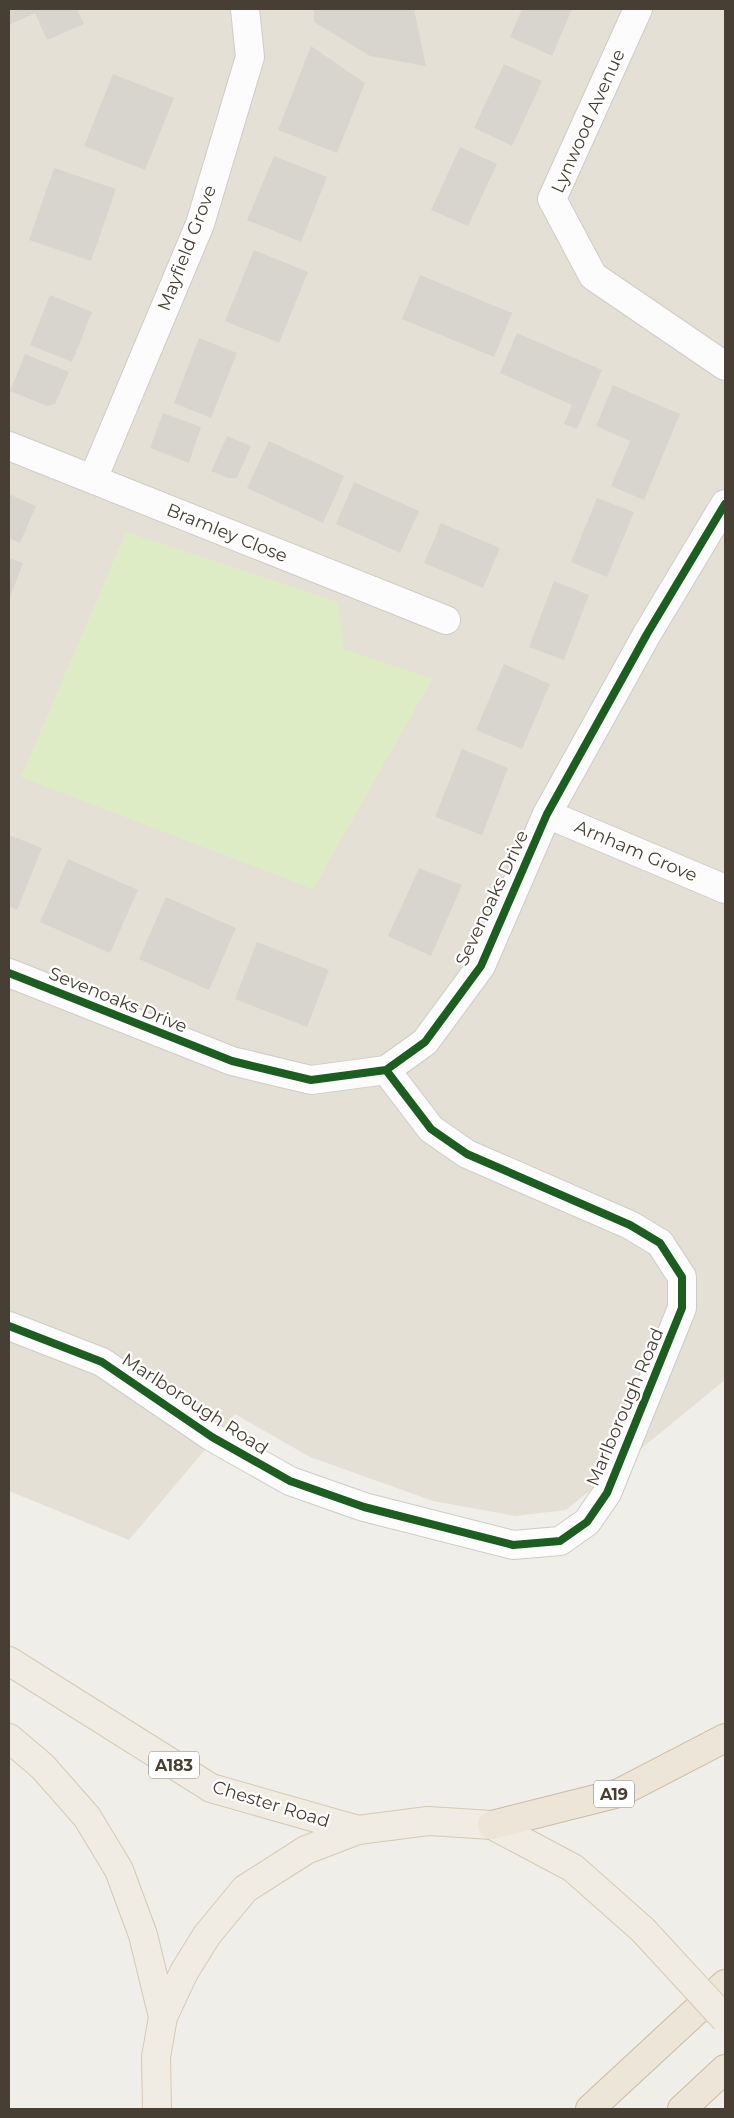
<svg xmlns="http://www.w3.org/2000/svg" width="734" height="2118" viewBox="0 0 734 2118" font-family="Montserrat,sans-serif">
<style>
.residential{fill:#e5e0d5}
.green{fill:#deecc6}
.building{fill:#d8d5cf}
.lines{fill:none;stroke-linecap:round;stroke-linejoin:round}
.minor-casing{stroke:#ceccc6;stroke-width:30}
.major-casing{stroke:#d4cab4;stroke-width:30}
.highway-casing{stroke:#cabba2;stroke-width:30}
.minor{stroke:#fdfcfc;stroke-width:28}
.major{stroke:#f1ece3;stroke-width:28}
.highway{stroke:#ece5d8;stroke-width:28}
.major-bridge-casing{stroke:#d4cab4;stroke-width:30;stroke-linecap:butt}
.major-bridge{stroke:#f1ece3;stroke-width:28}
.cycleway-casing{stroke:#fff;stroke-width:11}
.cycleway{stroke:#1b5e20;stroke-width:8}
.labels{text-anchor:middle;stroke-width:4.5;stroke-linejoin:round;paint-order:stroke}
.shield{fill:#fff;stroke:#7e7971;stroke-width:1}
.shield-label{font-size:16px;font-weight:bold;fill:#473f34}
.street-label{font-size:18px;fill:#473f34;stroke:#fff}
</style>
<rect width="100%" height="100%" fill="#f0eee8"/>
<!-- residential -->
<path class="residential" d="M9,9H725V1380L566,1510L515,1516L433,1501L310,1457L235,1414L129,1540L9,1491Z"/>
<!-- green -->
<path class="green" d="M126,532L338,602L344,649L432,679L313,889L21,777Z"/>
<!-- building -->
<path class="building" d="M9,9H77L84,24L47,40L35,13L9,25Z
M314,9H414L426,66L370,56L314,22Z
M522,9H572L552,56L510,37Z
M311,46L365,83L337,153L278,130Z
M504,64L542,81L512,146L474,128Z
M113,74L174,98L145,170L84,146Z
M460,147L497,164L468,226L431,210Z
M274,156L327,177L301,242L247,220Z
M54,168L116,189L91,261L29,240Z
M254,250L308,272L279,343L225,321Z
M420,275L512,313L494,357L402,319Z
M50,295L92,312L72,362L30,345Z
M517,333L602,370L577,429L564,424L572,405L500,373Z
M199,338L237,353L211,418L174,403Z
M25,354L69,372L55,404L47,406L10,391Z
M613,385L680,414L644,500L611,486L630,441L596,426Z
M163,413L201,427L189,463L150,448Z
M227,436L251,446L237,478H228L211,471Z
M269,441L344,476L323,523L247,488Z
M354,482L419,511L400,553L336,524Z
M9,494L36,506L20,543L9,538Z
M597,498L634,512L607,577L571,562Z
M441,523L500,548L483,588L424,563Z
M9,558L23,563L9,600Z
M554,581L589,595L564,660L529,647Z
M504,664L550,684L522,749L476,730Z
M462,749L508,768L482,835L435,817Z
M9,835L42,848L17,910L9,906Z
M68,859L138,890L110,953L40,922Z
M419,868L462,885L431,956L388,936Z
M166,897L236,928L209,990L139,959Z
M257,942L329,970L307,1027L235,999Z"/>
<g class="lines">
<!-- minor casing -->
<g class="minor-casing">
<path id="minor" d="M638,9L552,199L593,276L725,366
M9,446L446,620
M93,479L200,224L250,57L245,9
M547,814L725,889
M9,973L232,1061L311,1080L386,1070L425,1042L481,966L547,814L647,634L725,504
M9,1326L102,1362L212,1437L290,1481L364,1507L513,1545L560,1541L587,1522L607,1493L682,1308V1277L660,1243L630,1225L467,1154L431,1129L386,1070"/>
</g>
<!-- major casing -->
<g class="major-casing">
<path id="major" d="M9,1661L211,1788L358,1830
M9,1738L43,1767L87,1817L119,1870L143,1935L163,2017
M157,2109L156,2057L163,2017L184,1972L207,1935L245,1889L306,1850L358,1830L428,1821L492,1825L573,1868L643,1930"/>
</g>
<!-- highway casing -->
<g class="highway-casing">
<path id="highway" d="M492,1825L619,1793L725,1738
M590,2109L725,1984
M682,2109L725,2069"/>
</g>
<!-- minor -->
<use href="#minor" class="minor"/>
<!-- major -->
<use href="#major" class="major"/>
<!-- highway -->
<use href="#highway" class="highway"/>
<!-- major-bridge casing -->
<g class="major-bridge-casing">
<path id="major-bridge" d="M643,1930L725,2019"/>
</g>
<!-- major-bridge -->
<use href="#major-bridge" class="major-bridge"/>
<!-- cycleway casing -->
<g class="cycleway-casing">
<path id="cycleway" d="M9,973L232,1061L311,1080L386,1070L425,1042L481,966L547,814L647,634L725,504
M9,1326L102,1362L212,1437L290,1481L364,1507L513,1545L560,1541L587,1522L607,1493L682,1308V1277L660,1243L630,1225L467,1154L431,1129L386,1070"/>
</g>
<!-- cycleway -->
<use href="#cycleway" class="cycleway"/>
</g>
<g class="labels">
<!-- shield labels -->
<g class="shield">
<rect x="149" y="1751.5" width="50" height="27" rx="4"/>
<rect x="594" y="1780.5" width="40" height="27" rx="4"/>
</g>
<g class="shield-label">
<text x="174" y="1771">A183</text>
<text x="614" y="1800">A19</text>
</g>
<!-- street labels -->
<g class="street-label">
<text transform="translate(588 121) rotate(-66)" y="6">Lynwood Avenue</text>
<text transform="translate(187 248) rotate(-69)" y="6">Mayfield Grove</text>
<text transform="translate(227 533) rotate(22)" y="6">Bramley Close</text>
<text transform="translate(636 851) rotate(23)" y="6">Arnham Grove</text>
<text transform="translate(492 898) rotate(-65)" y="6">Sevenoaks Drive</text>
<text transform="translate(118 1000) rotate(22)" y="6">Sevenoaks Drive</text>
<text transform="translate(195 1404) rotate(33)" y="6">Marlborough Road</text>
<text transform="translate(625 1407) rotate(-67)" y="6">Marlborough Road</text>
<text transform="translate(271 1804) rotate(17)" y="6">Chester Road</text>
</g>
</g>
<!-- border -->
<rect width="734" height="2118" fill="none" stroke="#473f34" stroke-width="20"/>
</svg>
